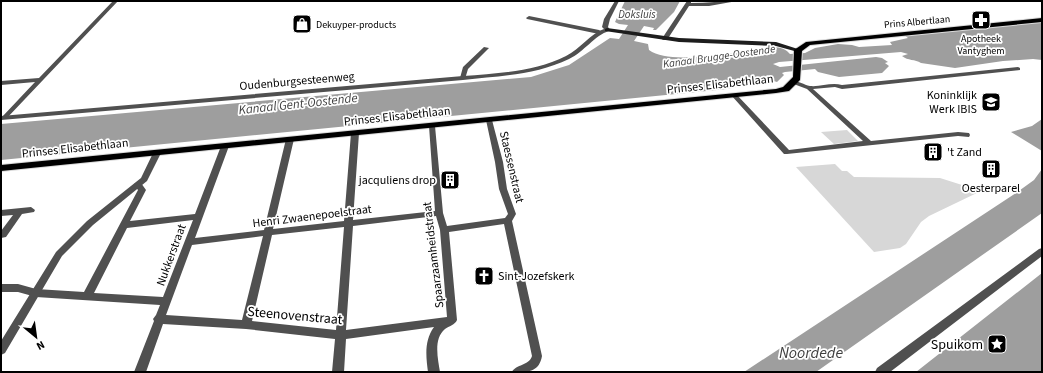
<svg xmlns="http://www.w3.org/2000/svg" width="1043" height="373" viewBox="0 0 1043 373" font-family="'Source Sans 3',sans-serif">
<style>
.green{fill:#d7d7d7}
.water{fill:#9e9e9e}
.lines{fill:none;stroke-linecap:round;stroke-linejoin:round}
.primary-casing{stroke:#dbdbdb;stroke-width:2}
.minor{fill:#505050;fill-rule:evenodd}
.tertiary{fill:#505050;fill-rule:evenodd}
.secondary{fill:#1d1d1d;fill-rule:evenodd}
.primary{fill:#000;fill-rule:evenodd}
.labels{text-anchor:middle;stroke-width:3.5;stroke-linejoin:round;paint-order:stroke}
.far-street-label{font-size:10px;fill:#000;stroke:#fff}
.far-poi-label{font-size:10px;fill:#000;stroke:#fff;text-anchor:start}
.far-water-label{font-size:11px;font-style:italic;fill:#3f3f3f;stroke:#fff}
.street-label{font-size:12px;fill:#000;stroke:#fff}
.poi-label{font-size:12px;fill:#000;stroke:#fff;text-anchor:end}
.water-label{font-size:13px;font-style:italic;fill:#3f3f3f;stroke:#fff}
.near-street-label{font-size:14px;fill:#000;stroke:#fff}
.near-poi-label{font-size:14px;fill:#000;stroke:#fff;text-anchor:end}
.near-water-label{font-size:16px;font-style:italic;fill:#3f3f3f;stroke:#fff}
</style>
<rect width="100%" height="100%" fill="#fff"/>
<!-- green -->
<path class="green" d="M847,130L858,141L834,144L821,132Z
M835,164L842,171H847L854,177L940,178L981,191L929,216L921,222L906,244L900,248L874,252L796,167Z"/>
<!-- water -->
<path class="water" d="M625,1H680L674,12L656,30H653L654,28L644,26L634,41L648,44L649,50C668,64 715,54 739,53L742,54L770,51V48C778,46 785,48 790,54L805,53L815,48L838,44L852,45L859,47L892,45L890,42L908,38L904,35L1042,22V60L1033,59L1003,61L955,68L921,63C915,59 908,61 902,56L908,54L901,52L779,62L773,64L780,67L876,57L882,58L888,62L885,63L889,66L882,73L839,77L818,72L815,69L785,72L782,73L784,75L777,82C766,78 740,87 727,89L1,160V124L531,77L569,65L610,38L619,39L628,25L619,24L615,22Z
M1042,119V151L1011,132L1032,126Z
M1042,169V213L816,372H744L1016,193L1034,180Z
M1042,273V372H916Z"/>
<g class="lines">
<!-- primary casing -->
<g class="primary-casing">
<path id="primary" d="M1042,18V22L810,45L802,51L800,80L789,91L776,93L1,171V165L776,89L783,87L793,77L794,50L806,42Z"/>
</g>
<!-- minor -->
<path class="minor" d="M113,1H118L6,119H2V117L35,82L1,85V81L39,78Z
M687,1H691V3C707,3 722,1 737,1L709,6H689L667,40H663L662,39L665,34Z
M529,16L599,30L602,32L599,34L527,19L526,18Z
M484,47L489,48L468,69L465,79H461L460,78L463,67Z
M1018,67L1020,68V70L842,89L835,87L813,89L871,141L958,132L969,133L970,135L969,137L958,136L787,154H784L731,95L732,94H736L789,150L863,141L807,89L791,83V81C798,80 803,85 810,86C821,87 831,82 842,85Z
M489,118L492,120L503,162L507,189L516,214L512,221L542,356C539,373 527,372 512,372C516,364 529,366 532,356L504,224L449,232L457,320C455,325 449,326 445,329C433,339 438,359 440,372H428C426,356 424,341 434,327L346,339L344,372H332L335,339L246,329L163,324L146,372H134L154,321L153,319L156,315L160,305L36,297L18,292H1V284H18L36,289L84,292L138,190L134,185L135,183H141L146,190L130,221L195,214L221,146L225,144L229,146L195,238L264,230L286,139L290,137L294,139L273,229L344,221L351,133L355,131L359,133L353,220L435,211L429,126L432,124L435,126L443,213L447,226L505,218L508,214L499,189L495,162L486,120ZM436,216L440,230L447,317L346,330L353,226ZM193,220L163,297L94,293L127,228ZM344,227L336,330L252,321L272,235ZM263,236L242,320L166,315L192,245Z
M31,207L35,210L34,212L22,214L6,237L1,238V231L13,215L1,216V210Z
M1042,248V256L890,372H875L877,368L1039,249Z"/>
<!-- tertiary -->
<path class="tertiary" d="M615,1H619L610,19L608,27L610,30L609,31C595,35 584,52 569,59C536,75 499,76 463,80L1,120V116L463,76C498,73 534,72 566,56C580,49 591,33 604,29L602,27L604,19Z
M154,151H160L161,153L147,181L93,225L62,256L5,353L1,355V341L56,252L87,221L141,178Z"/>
<!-- secondary -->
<path class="secondary" d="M607,28L679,38L776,42L801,50L798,52L776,46L679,42L605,31V29Z"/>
<!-- primary -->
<use href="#primary" class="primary"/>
</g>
<!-- icons -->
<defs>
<g id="pharmacy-square" transform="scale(1)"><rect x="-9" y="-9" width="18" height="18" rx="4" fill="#000" stroke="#fff"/><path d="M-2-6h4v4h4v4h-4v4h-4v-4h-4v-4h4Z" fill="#fff"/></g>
<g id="shop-square" transform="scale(1)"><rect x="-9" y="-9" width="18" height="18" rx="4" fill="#000" stroke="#fff"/><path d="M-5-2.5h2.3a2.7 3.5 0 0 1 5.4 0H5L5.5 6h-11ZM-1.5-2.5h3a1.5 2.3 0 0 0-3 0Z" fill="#fff"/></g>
<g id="school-square" transform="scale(1)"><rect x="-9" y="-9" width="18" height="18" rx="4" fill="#000" stroke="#fff"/><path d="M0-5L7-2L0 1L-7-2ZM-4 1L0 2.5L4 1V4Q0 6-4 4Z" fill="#fff"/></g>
<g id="building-square" transform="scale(1)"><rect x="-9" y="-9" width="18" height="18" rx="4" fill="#000" stroke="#fff"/><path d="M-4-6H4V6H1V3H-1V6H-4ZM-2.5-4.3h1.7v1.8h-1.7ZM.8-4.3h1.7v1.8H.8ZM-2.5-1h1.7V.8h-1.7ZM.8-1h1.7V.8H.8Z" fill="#fff"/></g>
<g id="church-square" transform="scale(1)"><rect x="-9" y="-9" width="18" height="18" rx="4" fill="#000" stroke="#fff"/><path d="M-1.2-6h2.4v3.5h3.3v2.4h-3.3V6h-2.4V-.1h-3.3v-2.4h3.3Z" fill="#fff"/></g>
<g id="sight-square" transform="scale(1)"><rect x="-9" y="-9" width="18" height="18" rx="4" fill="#000" stroke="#fff"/><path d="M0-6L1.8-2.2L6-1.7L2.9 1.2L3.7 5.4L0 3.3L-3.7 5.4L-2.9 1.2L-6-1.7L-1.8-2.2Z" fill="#fff"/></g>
</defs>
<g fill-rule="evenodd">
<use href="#pharmacy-square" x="981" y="20"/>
<use href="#shop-square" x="302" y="24"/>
<use href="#school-square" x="991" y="102"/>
<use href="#building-square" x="933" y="152"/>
<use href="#building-square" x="991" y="169"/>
<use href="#building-square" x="450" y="180"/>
<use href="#church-square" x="484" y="276"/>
<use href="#sight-square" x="997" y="344"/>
</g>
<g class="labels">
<!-- far-street labels -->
<g class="far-street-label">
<text transform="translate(917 21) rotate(-5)" y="4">Prins Albertlaan</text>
</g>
<!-- far-poi labels -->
<g class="far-poi-label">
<text x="316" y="28">Dekuyper-products</text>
<text x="981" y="42" text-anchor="middle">Apotheek<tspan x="981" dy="12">Vantyghem</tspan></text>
</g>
<!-- far-water labels -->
<g class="far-water-label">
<text x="637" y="18">Doksluis</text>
<text transform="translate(719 56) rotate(-8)" y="4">Kanaal Brugge-Oostende</text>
</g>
<!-- street labels -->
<g class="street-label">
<text transform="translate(297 81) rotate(-5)" y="4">Oudenburgsesteenweg</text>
<text transform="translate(720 84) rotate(-6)" y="4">Prinses Elisabethlaan</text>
<text transform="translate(397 116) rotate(-6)" y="4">Prinses Elisabethlaan</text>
<text transform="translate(75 148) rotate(-6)" y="4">Prinses Elisabethlaan</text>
<text transform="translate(512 167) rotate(77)" y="4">Staessenstraat</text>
<text transform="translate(312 216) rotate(-7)" y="4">Henri Zwaenepoelstraat</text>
<text transform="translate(171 255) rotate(-70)" y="4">Nukkerstraat</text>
<text transform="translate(433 255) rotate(-97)" y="4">Spaarzaamheidstraat</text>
</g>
<!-- poi labels -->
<g class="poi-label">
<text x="977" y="99">Koninklijk<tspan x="977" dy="14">Werk IBIS</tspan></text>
<text x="947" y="156" text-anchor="start">'t Zand</text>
<text x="436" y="184">jacquliens drop</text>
<text x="991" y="192" text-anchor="middle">Oesterparel</text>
<text x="498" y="280" text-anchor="start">Sint-Jozefskerk</text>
</g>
<!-- water labels -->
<g class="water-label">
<text transform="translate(298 103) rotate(-6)" y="5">Kanaal Gent-Oostende</text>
</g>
<!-- near-street labels -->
<g class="near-street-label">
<text transform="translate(295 315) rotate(5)" y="5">Steenovenstraat</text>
</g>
<!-- near-poi labels -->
<g class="near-poi-label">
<text x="983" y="349">Spuikom</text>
</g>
<!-- near-water labels -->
<g class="near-water-label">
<text x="811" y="358">Noordede</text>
</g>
</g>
<!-- border -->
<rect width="1043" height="373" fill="none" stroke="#000000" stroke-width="4"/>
<!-- north arrow -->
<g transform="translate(36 337) rotate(151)" stroke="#ffffff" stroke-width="3" paint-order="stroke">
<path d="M0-3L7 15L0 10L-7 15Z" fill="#000000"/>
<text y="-6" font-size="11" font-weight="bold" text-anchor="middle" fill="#000000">N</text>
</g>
</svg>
